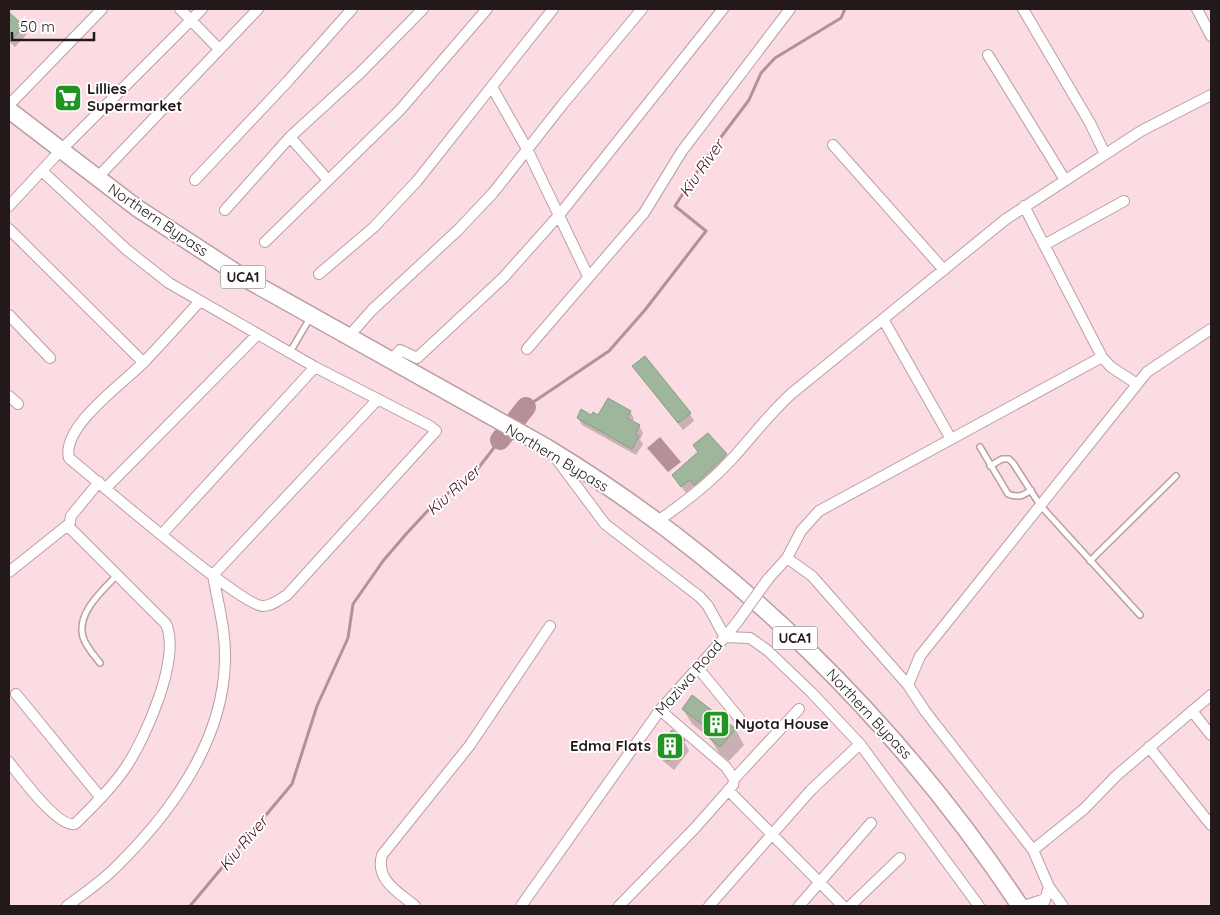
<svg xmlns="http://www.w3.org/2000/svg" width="1220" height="915" viewBox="0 0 1220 915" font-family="Quicksand,sans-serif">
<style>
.water{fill:#b59097}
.shadow{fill:#0003}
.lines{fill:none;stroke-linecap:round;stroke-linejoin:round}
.stream{stroke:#b59097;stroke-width:3}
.river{stroke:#b59097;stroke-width:20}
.building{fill:#9eb69c;stroke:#8a9c88}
.lane-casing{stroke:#bb9ea3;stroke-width:8}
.street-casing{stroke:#bb9ea3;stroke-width:12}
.primary-casing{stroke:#bb9ea3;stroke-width:19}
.lane{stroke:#fff;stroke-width:5}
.street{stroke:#fff;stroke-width:10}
.primary{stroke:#fff;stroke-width:16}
.street-bridge-casing{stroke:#bb9ea3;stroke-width:12;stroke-linecap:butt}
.street-bridge{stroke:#fff;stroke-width:10}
.labels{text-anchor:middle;stroke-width:4;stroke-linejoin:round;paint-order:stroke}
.shield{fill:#fff;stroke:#655d5f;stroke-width:1}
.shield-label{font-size:14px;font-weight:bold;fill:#23181a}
.poi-label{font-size:15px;font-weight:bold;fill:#23181a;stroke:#fff;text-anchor:start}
.street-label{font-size:15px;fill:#23181a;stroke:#fff}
.water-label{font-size:16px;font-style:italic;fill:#471624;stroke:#fff}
</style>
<rect width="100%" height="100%" fill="#fbdce2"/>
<!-- water -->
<path class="water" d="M660,437L681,462L668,472L647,448Z"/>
<!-- shadow -->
<path class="shadow" d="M9,13L23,27L27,34L15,47L9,41Z
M634,367L690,414L694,421L683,430Z
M630,411L634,419L632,422L639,426L643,433L640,440L643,444L636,455L582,425L578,418Z
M707,435L730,462L699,492L694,486L686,493L673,476L699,453Z
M693,697L736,730L744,745L729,761L719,753L710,738L692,724L683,709Z
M684,741L689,751L674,770L663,761L658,751Z"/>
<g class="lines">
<!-- stream -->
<path class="stream" d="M526,407L609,351L645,310L706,231L675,206L712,149L749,100L761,73L775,58L841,18L845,9
M190,906L292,784L317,706L348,638L353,604L383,561L407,533L433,505L476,471L500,440"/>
<!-- river -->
<path class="river" d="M500,440L526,407"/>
</g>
<!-- building -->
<path class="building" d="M9,12L24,26L9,43Z
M645,356L691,413L678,423L632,366Z
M608,398L631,411L627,418L640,425L635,434L639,436L632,449L577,418L581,409L591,415L593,412L598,415Z
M708,433L727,454L694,485L689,480L681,487L672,475L698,452L693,445Z
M692,695L736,729L720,747L709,738L713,733L682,709Z
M672,730L685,740L668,761L656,751Z"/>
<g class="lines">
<!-- lane casing -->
<g class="lane-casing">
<path id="lane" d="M290,352L310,318
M980,447L1008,494C1018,498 1023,496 1031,490
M990,466L1002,459H1009L1013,463L1040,505L1140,615
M1090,561L1176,476
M100,663C94,655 86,647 83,637C76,613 103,590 117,575"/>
</g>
<!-- street casing -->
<g class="street-casing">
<path id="street" d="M180,9L219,49
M1023,9L1090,123L1105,154
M1197,9L1211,36
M988,55L1065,180
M492,87L527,149L588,276
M9,105L102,9
M290,137L328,180
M833,145L944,270
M42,171L127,250L169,283L315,367L430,426L436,431L287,595C280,599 272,606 263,606C242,607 95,479 69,458C61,426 125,382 145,361C164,341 182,321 200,301
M97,178L258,9
M195,180L288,81L352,9
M9,206L60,151L202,9
M1024,206L1102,357L819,511L801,531L787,558L812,576L908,685L925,711L1033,850L1049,887L1043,906
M225,210L290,137L360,73L423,9
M9,229L143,362
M265,242L400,110L487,9
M1044,245L1124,201
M319,274L374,227L417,181L553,9
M9,315L50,358
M883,319L951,439
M348,337L372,310L458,230L493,193L563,104L642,9
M527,349L644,213L682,151L790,9
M1102,357L1111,367L1137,384
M391,361L400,350L417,358L503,278L560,214L723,9
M9,396L18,404
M106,488L257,335
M656,522C683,504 710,483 732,459C753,436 768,415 791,394L1006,219L1141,131L1211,95
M162,534L315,367
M9,572L69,524
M213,575L378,399
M768,579L787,558
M725,637L750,638L767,650L812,693L860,744L979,906
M725,637L738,621
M698,668L739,718
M908,685L920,656L1147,372L1211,329
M16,694L101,798
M1192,711L1211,735
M1149,747L1211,825
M9,762C20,776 58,828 75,824C93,806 111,789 126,767C146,737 181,658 166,624L69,527L71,516L99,482
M734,779L799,709
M728,790L843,906
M1033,850L1084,809L1116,776L1211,695
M1049,887L1063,906
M67,906C83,894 101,882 115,868C170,814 223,742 225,661C226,631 218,604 213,575
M415,906C398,892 375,880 382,855L470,745L550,626
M521,906L660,710L725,637L708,606L700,597L605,524L555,457
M619,906L695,828L733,785L734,779L726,767L660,710
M709,906L811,790L860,744
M799,906L871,823
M850,906L900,858
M1024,906L1045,899"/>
</g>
<!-- primary casing -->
<g class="primary-casing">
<path id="primary" d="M9,110L137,208L246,279L546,447C736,562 898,722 1020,906"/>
</g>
<!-- lane -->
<use href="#lane" class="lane"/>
<!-- street -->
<use href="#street" class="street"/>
<!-- primary -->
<use href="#primary" class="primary"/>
<!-- street-bridge casing -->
<g class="street-bridge-casing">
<path id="street-bridge" d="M738,621L768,579"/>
</g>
<!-- street-bridge -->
<use href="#street-bridge" class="street-bridge"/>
</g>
<!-- icons -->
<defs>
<g id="supermarket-square" transform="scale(1.4375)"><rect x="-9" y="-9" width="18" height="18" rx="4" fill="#219421" stroke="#fff"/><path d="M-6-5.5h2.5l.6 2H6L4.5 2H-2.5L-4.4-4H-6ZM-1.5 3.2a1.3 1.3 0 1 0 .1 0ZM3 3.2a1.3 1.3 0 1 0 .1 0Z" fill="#fff"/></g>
<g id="building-square" transform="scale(1.4375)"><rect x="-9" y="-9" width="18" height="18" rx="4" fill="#219421" stroke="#fff"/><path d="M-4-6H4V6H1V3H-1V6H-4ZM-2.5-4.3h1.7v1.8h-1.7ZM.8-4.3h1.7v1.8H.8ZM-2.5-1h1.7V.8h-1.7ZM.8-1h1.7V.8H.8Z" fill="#fff"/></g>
</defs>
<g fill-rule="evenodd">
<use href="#supermarket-square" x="68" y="98"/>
<use href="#building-square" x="716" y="724"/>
<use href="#building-square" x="670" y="746"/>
</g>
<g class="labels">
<!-- shield labels -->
<g class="shield">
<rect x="220.5" y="265.5" width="45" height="23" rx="4"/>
<rect x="772.5" y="626.5" width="45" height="23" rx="4"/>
</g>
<g class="shield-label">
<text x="243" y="282">UCA1</text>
<text x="795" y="643">UCA1</text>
</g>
<!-- poi labels -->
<g class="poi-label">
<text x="87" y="94">Lillies<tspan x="87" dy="17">Supermarket</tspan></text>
<text x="735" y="729">Nyota House</text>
<text x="651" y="751" text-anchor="end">Edma Flats</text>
</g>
<!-- street labels -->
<g class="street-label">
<text transform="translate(158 220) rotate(34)" y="5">Northern Bypass</text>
<text transform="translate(557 458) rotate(31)" y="5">Northern Bypass</text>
<text transform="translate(689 678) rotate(-49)" y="5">Maziwa Road</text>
<text transform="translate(869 714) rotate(47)" y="5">Northern Bypass</text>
</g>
<!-- water labels -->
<g class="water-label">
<text transform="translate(701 168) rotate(-55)" y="6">Kiu River</text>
<text transform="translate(453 490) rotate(-42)" y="6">Kiu River</text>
<text transform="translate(243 843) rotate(-50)" y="6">Kiu River</text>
</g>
</g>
<!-- border -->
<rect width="1220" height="915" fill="none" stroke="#23181a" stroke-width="20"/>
<!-- scale -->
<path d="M12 32v8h82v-8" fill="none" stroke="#23181a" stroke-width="2.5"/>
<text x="20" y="32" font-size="15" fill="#23181a" stroke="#ffffff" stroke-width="4" paint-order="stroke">50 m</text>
</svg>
